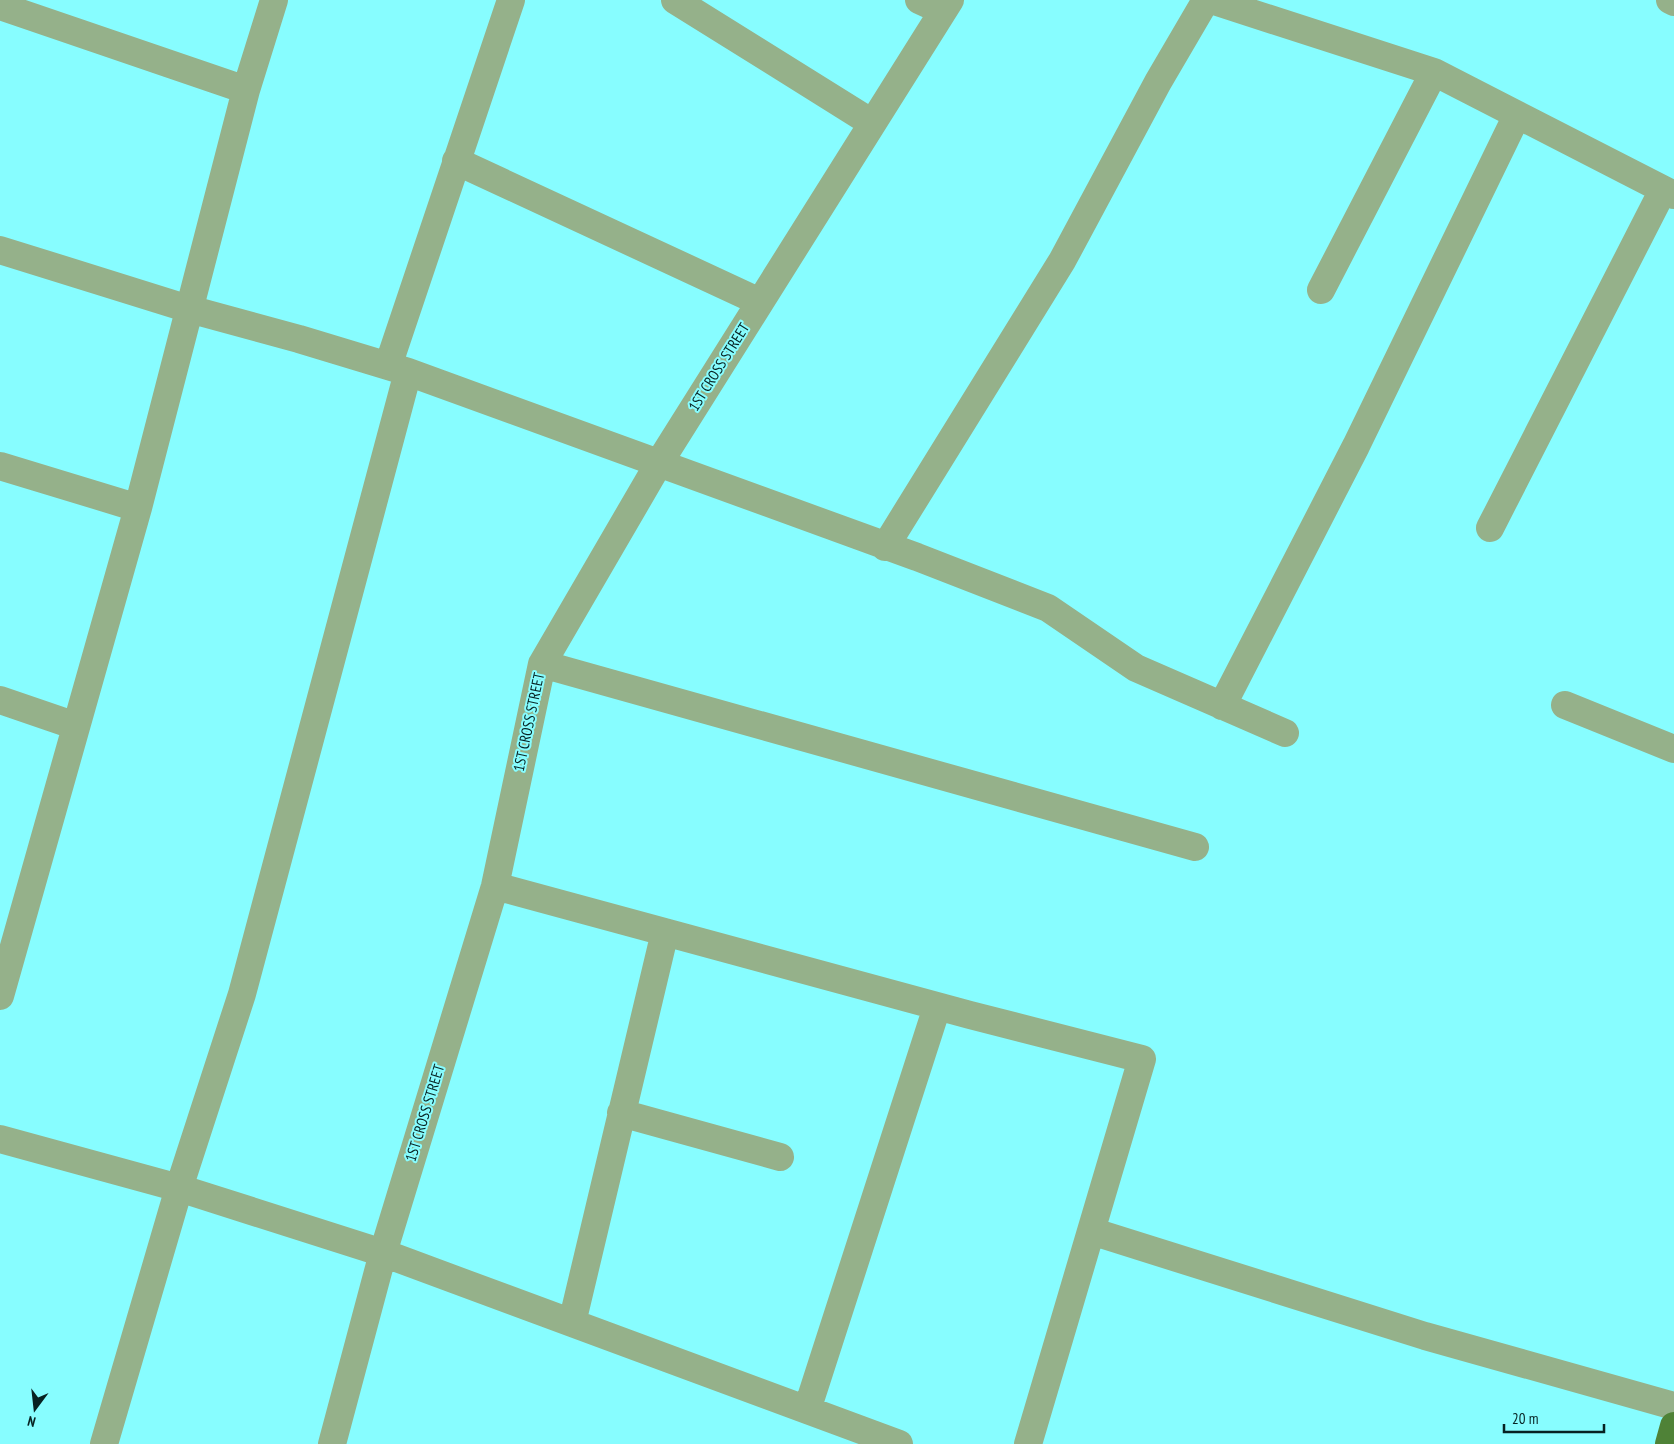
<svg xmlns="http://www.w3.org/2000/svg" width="1674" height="1444" viewBox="0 0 1674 1444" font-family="'PT Sans Narrow',sans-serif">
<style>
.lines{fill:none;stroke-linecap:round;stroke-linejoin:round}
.street{stroke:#95b18a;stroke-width:28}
.primary{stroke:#4f8237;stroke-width:28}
.labels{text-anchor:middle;stroke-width:4;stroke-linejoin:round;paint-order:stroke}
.street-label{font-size:15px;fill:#072222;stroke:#87fdff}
</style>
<rect width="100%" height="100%" fill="#87fdff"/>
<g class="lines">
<!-- street -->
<path class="street" d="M675,0L872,123
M919,0L943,11
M1211,0L1434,72L1674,195
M1670,0L1674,2
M0,6L246,90
M456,161L760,302
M0,250L189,309L299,339L408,372L917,557L1048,608L1136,668L1285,733
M1321,290L1434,72
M388,366L511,0
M0,466L138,508
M1490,528L1663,190
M885,547L1062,261L1158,82L1206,0
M542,664L1195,847
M0,700L76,726
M1565,705L1674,749
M1222,706L1356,446L1517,115
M495,886L970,1015L1142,1059L1091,1231
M0,996L138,508L246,90L274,0
M621,1113L780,1157
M0,1139L179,1188L383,1253L899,1444
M572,1323L665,932
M807,1410L937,1007
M104,1444L179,1188L242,994L408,372
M332,1444L383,1253L495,886L542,664L659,463L950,0
M1028,1444L1091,1231L1425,1336L1674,1406"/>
<!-- primary -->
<path class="primary" d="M1669,1444L1674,1426"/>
</g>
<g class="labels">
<!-- street labels -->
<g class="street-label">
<text transform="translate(719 367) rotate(-58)" y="5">1ST CROSS STREET</text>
<text transform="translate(529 722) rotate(-78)" y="5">1ST CROSS STREET</text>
<text transform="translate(425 1113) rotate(-73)" y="5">1ST CROSS STREET</text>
</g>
</g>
<!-- north arrow -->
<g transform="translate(35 1409) rotate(195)" stroke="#87fdff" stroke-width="4" paint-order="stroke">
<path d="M0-4L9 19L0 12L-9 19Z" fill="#072222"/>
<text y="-8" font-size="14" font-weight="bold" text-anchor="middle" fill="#072222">N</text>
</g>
<!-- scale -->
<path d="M1504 1424v8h100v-8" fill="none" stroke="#072222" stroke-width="2.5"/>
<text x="1512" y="1424" font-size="15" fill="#072222" stroke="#87fdff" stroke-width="4" paint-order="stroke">20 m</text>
</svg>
